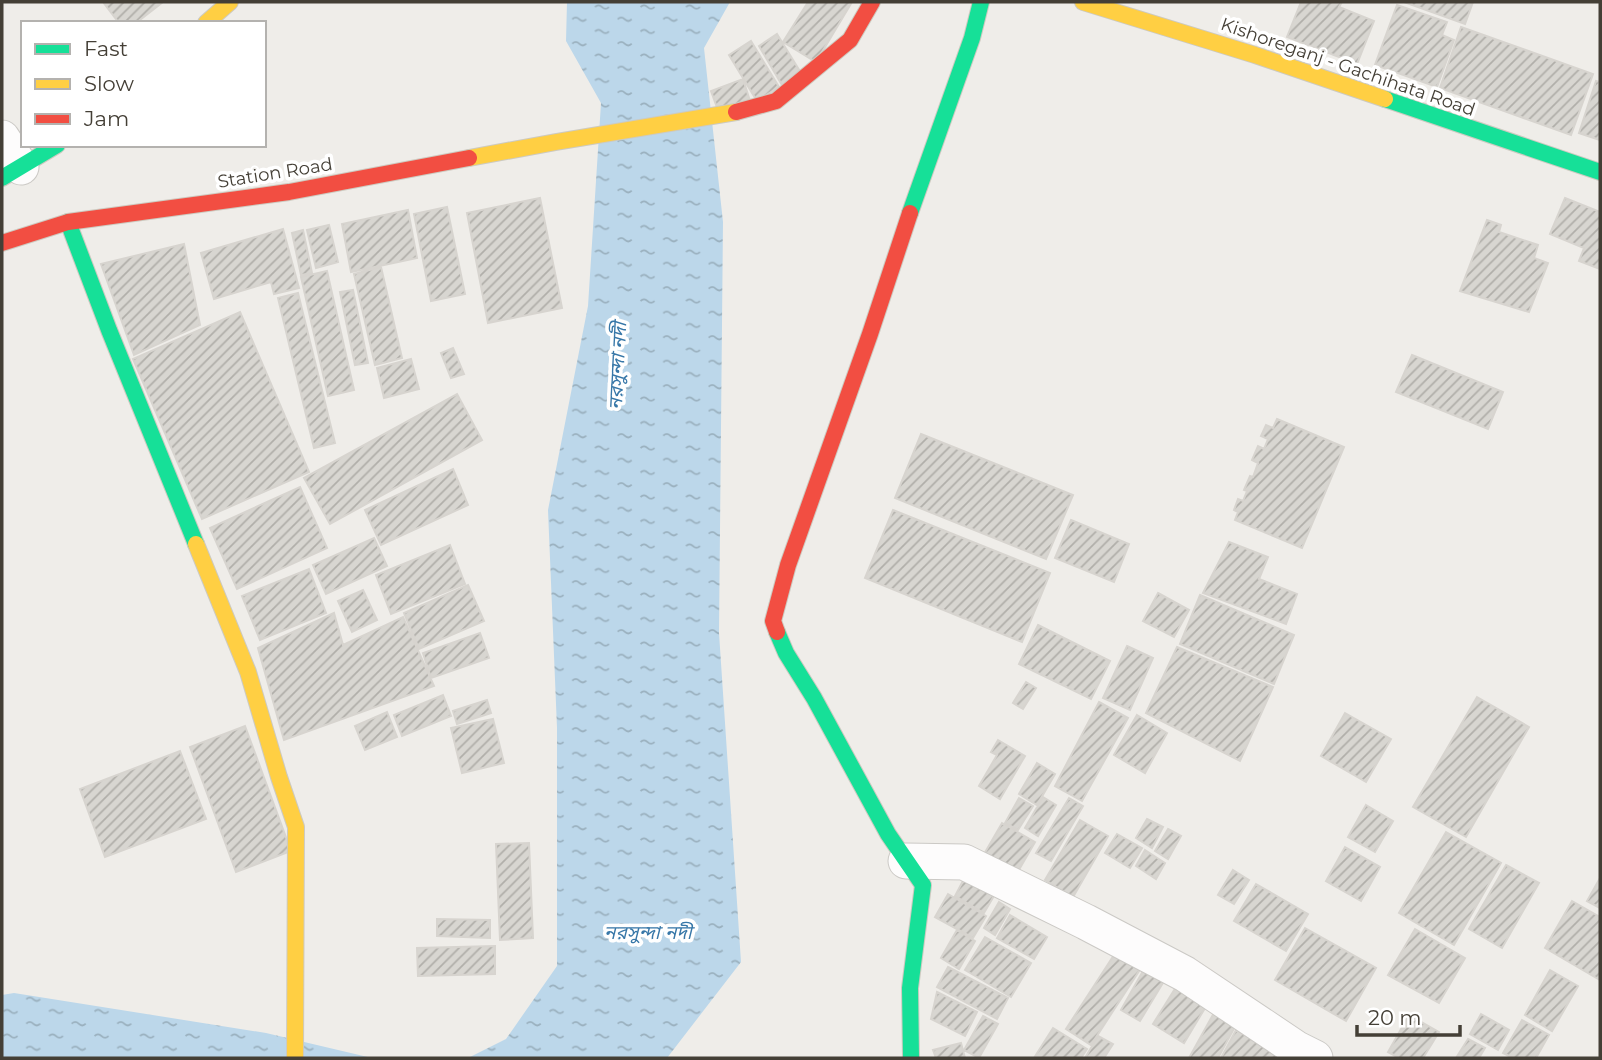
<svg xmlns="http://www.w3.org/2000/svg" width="1602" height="1060" viewBox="0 0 1602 1060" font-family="Montserrat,'Noto Sans Bengali',sans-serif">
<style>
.water{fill:url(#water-ripples)}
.building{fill:url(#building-hatch);stroke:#d7d4cf;stroke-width:2}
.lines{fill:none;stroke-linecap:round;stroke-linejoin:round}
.street-casing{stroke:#cbc9c5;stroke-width:37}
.fast-casing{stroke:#cdcac0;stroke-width:18}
.slow-casing{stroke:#cdcac0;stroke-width:18}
.jam-casing{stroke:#cdcac0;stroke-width:18}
.street{stroke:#fdfcfc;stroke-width:35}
.fast{stroke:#16e098;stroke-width:16}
.slow{stroke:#ffcf43;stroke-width:16}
.jam{stroke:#f24e42;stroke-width:16}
.labels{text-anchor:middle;stroke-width:7;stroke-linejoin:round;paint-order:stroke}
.street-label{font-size:18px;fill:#443f36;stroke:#fff}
.water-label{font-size:19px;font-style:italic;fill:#3777a8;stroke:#fff}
</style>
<defs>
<pattern id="water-ripples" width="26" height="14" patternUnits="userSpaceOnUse" patternTransform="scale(1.75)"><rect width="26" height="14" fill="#bcd7ea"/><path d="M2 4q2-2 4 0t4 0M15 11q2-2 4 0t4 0" fill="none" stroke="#9ab0be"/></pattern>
<pattern id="building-hatch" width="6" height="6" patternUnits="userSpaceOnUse" patternTransform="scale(1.75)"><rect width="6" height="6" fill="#d8d6d1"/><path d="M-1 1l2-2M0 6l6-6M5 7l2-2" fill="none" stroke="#b1afaa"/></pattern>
</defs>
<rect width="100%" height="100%" fill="#efede9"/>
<!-- water -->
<path class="water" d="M567,2H730L704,48L723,222L719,633L741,962L667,1058H468L506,1039L557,966V728L548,510L588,306L601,103L566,41Z
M14,993L266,1033L372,1058H2V995Z"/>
<!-- building -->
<path class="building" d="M103,2H163L136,23H119Z
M808,2H852L816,62L783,42Z
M1301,2H1342L1339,7L1374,21L1357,64L1287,37Z
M1404,2H1473L1465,24Z
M1397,5L1447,22L1442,35L1454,40L1437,87L1375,65Z
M1461,27L1593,74L1571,135L1440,88Z
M777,34L801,73L782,85L759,46Z
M751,41L779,87L757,101L729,55Z
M743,79L750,101L719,113L711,91Z
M1596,81L1600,82V140L1579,133Z
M540,198L562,308L488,323L467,213Z
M1565,198L1600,212V269L1579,261L1584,248L1550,234Z
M447,207L465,294L431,301L414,214Z
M408,210L417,258L351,272L342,224Z
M1487,220L1501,225L1499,232L1538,245L1534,258L1548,263L1529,312L1460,291Z
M329,225L338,262L316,268L307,230Z
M283,229L299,288L274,294L271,282L214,299L201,253Z
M303,230L312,273L301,275L292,233Z
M184,244L200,325L134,355L101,264Z
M381,267L402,358L375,365L354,274Z
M327,271L354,390L328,396L301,277Z
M353,290L368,363L355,365L340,292Z
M298,293L335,443L314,448L278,298Z
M240,312L309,472L202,519L133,359Z
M453,348L464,374L451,378L441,353Z
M1412,355L1503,392L1488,429L1396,392Z
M411,359L419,389L384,398L377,368Z
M457,394L482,440L330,524L304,478Z
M1277,419L1344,447L1302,548L1235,520L1238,512L1234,510L1238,499L1243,501L1247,491L1244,490L1250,476L1253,477L1258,463L1252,460L1258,446L1264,449L1268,439L1261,436L1266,425L1273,428Z
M921,434L1073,495L1046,559L895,498Z
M453,469L468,505L381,545L365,510Z
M300,487L327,548L237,589L210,528Z
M893,510L1050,573L1022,642L865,578Z
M1071,520L1129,544L1114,582L1055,558Z
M374,538L387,566L326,594L313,565Z
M1229,542L1268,557L1259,579L1297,594L1286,624L1203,593Z
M450,545L465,584L391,614L376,575Z
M309,569L326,613L260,640L242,596Z
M468,585L484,621L419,649L404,613Z
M363,590L377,620L352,632L338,601Z
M1158,593L1189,610L1174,637L1143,621Z
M1200,595L1294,635L1274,684L1180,644Z
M334,613L343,645L403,617L434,686L284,740L258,648Z
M1038,625L1110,661L1091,699L1019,664Z
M480,633L489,658L431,678L423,653Z
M1127,646L1153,658L1130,710L1103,698Z
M1177,647L1273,687L1240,761L1146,713Z
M1026,682L1036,688L1023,709L1013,703Z
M443,695L451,716L402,736L394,715Z
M1477,697L1529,727L1466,837L1413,807Z
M487,700L491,713L457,724L453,711Z
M1099,702L1128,718L1082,801L1055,786Z
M387,712L397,737L365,750L355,726Z
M1345,713L1391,739L1366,782L1321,756Z
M1137,715L1167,733L1145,773L1114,755Z
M493,719L504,763L462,773L451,728Z
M245,726L291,851L236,872L190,747Z
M998,740L1025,756L1000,799L979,786L997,755L991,752Z
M180,751L206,819L105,857L80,789Z
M1037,763L1055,774L1037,805L1019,794Z
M1043,797L1056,805L1038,836L1025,828Z
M1019,798L1033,806L1018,830L1005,823Z
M1069,798L1083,806L1051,861L1036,853Z
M1366,805L1393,821L1375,852L1348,837Z
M1147,819L1163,827L1152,848L1136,838Z
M1080,820L1108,836L1073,897L1045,880Z
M1002,823L1035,842L1016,875L983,856Z
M1168,829L1181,836L1168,859L1155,851Z
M1446,832L1501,863L1454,945L1399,913Z
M1117,834L1142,848L1130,868L1105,853Z
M529,843L533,938L500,940L496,844Z
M1345,847L1380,867L1361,901L1326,881Z
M1145,850L1165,863L1156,879L1136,866Z
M1506,865L1539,883L1502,948L1469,929Z
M1233,870L1249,880L1234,904L1218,895Z
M965,877L995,894L984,913L955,896Z
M1600,878V908L1587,901Z
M1256,884L1308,914L1286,951L1234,921Z
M948,894L986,916L973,938L935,917Z
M1572,901L1600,917V980L1545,948Z
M999,902L1010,909L995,935L984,928Z
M1010,915L1047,937L1034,959L997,938Z
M437,919L490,920V938L437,936Z
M1305,928L1376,968L1346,1021L1275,980Z
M1415,929L1465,958L1439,1003L1388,975Z
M957,930L975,941L959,969L941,958Z
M985,937L1031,963L1011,997L965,970Z
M495,946V974L418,976L417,948Z
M1116,952L1141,968L1091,1045L1066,1029Z
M1147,964L1167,976L1140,1021L1121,1010Z
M948,967L1008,998L997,1019L937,987Z
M1550,970L1578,986L1552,1031L1525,1015Z
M1178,984L1208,1003L1184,1043L1153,1024Z
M937,992L977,1012L965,1036L931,1019Z
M1215,1011L1237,1023L1218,1058H1189Z
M1481,1014L1509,1030L1498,1050L1470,1034Z
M1409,1015L1439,1032L1423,1058H1399L1388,1052Z
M983,1016L998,1024L979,1058L964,1050Z
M1522,1020L1549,1035L1536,1058H1513L1503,1053Z
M1053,1028L1087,1049L1081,1058H1034Z
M1236,1030L1279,1054L1277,1058H1221Z
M1098,1036L1113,1044L1104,1058H1085Z
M1468,1039L1485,1048L1479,1058H1456Z
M961,1043L965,1058H936L933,1050Z"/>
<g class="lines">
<!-- street casing -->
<g class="street-casing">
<path id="street" d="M2,138L21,167
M906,861L964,862L1086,922L1185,974L1297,1049L1315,1058"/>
</g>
<!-- fast casing -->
<g class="fast-casing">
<path id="fast" d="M1385,99L1600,172
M2,178L57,145
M910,213L972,38L981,2
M68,222L109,330L196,544
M777,632L786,653L814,698L888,834L923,885L910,988L911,1058"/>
</g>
<!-- slow casing -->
<g class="slow-casing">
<path id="slow" d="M1083,2L1255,55L1385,99
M206,23L230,2
M469,158L556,142L736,112
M196,544L248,672L279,777L296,827L295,1058"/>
</g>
<!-- jam casing -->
<g class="jam-casing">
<path id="jam" d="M736,112L776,101L850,40L872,2
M2,243L68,222L289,192L469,158
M777,632L773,621L788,565L870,334L910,213"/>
</g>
<!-- street -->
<use href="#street" class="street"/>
<!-- fast -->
<use href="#fast" class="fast"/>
<!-- slow -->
<use href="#slow" class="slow"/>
<!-- jam -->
<use href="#jam" class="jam"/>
</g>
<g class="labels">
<!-- street labels -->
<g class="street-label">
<text transform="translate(1348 67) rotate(19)" y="6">Kishoreganj - Gachihata Road</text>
<text transform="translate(275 173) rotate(-9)" y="6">Station Road</text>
</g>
<!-- water labels -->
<g class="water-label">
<text transform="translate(617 366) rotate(-87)" y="7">নরসুন্দা নদী</text>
<text x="648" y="939">নরসুন্দা নদী</text>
</g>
</g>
<!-- border -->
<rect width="1602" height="1060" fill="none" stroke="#443f36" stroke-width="7"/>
<!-- legend -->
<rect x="21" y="21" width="245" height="126" fill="#ffffff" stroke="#b4b2af" stroke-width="2"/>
<rect x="35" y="44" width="35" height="10" fill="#16e098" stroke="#b4b2af" stroke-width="2"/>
<text x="84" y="56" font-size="21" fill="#443f36">Fast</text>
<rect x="35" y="79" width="35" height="10" fill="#ffcf43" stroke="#b4b2af" stroke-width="2"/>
<text x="84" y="91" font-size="21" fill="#443f36">Slow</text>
<rect x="35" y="114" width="35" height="10" fill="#f24e42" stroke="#b4b2af" stroke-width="2"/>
<text x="84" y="126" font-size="21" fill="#443f36">Jam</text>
<!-- scale -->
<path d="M1357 1025v10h103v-10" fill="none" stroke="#443f36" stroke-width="3.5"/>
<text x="1368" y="1025" font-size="21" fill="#443f36" stroke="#ffffff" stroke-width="5" paint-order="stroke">20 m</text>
</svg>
